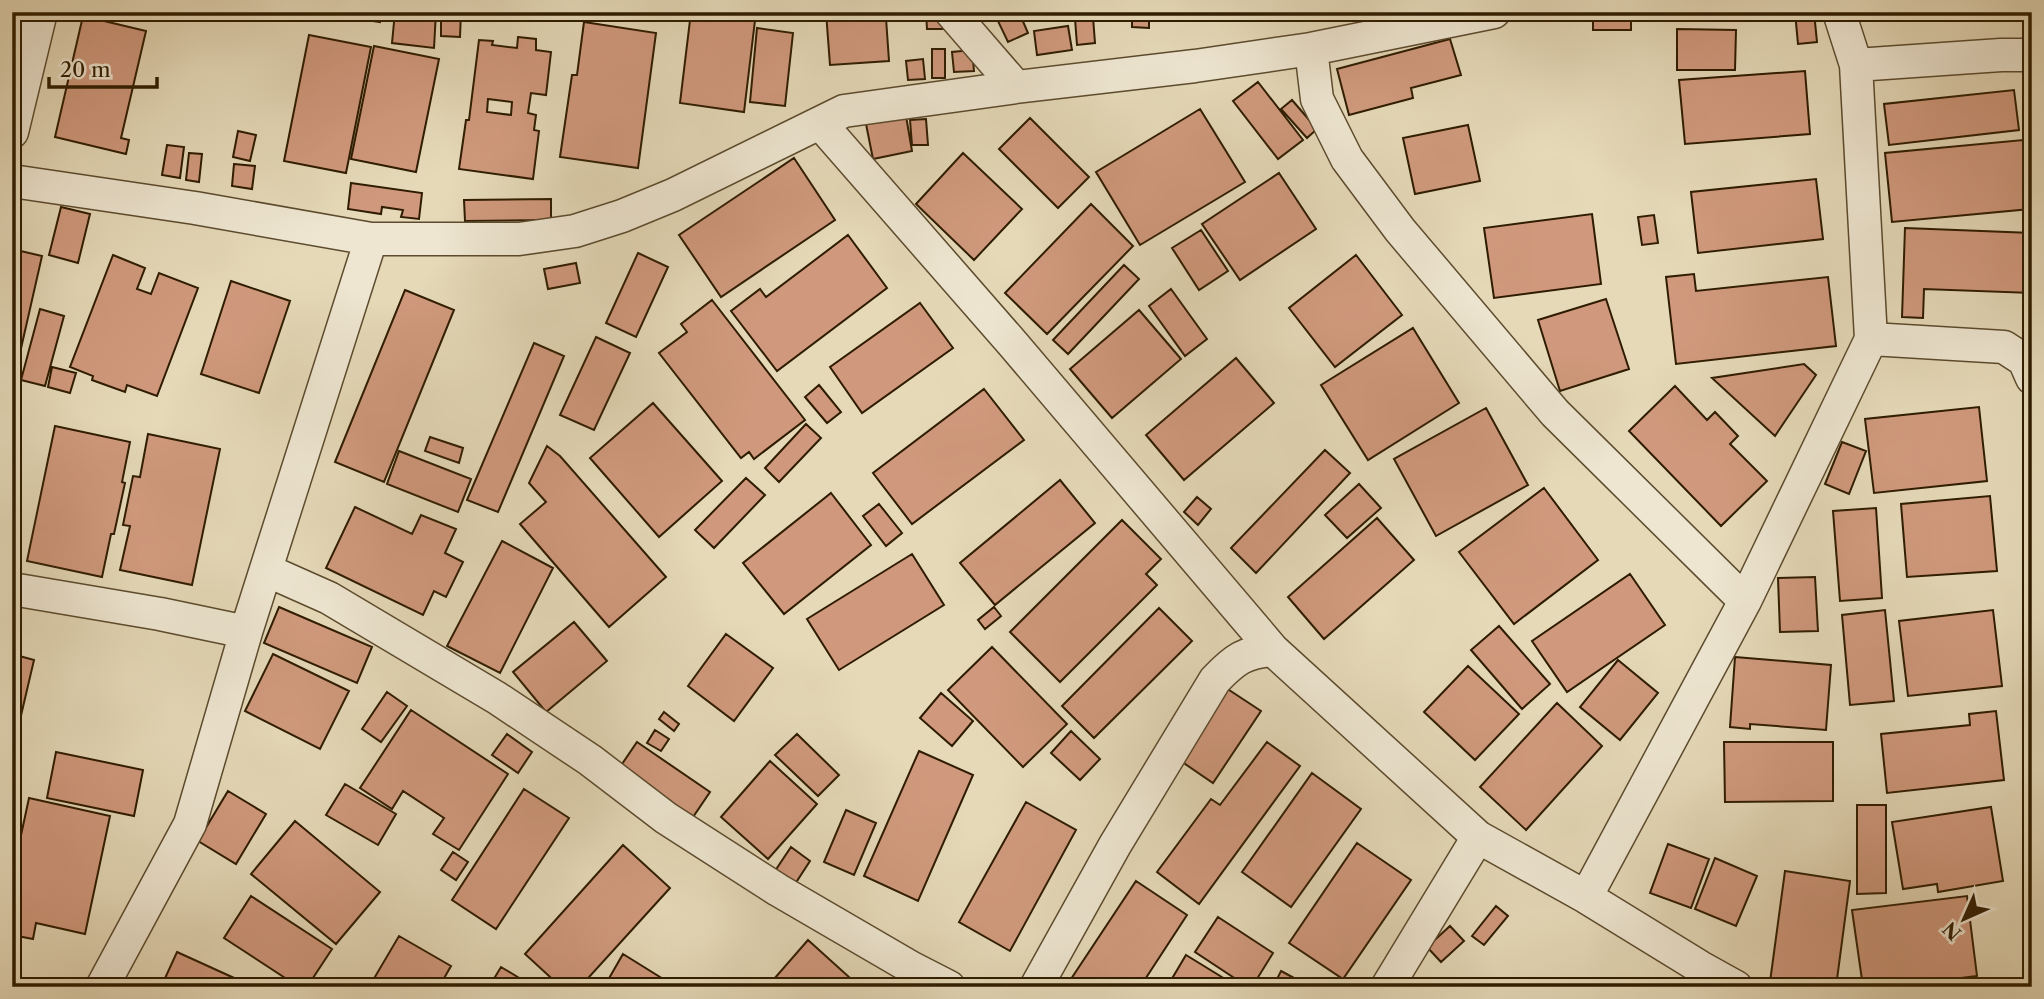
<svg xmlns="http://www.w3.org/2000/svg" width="2044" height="999" viewBox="0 0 2044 999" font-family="'Libre Caslon Text',serif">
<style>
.building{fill:#d0997d;stroke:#2f1c00;stroke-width:2;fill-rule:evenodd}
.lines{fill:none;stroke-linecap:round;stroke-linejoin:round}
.minor-casing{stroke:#5c4b2e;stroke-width:35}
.minor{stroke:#eee6d1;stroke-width:32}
</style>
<rect width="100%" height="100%" fill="#e5d9b8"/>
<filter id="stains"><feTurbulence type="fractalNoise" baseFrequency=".00286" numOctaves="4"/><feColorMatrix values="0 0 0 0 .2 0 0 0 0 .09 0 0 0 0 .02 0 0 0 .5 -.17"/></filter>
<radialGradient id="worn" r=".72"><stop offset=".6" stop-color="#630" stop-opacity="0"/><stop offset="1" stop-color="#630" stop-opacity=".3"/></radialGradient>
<!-- building -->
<path class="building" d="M354,12H381L380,22L353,18Z
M395,12H436L434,48L392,43Z
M441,12H461L460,37L441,36Z
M602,12H669V20Z
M691,12H756L744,112L680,103Z
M826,12H865L866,19L886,18L889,61L830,65Z
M926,12H943V29H927Z
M1010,12H1019L1028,33L1008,42L997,19Z
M1132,12H1149V28L1132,27Z
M1593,12H1631V30H1593Z
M1795,12H1814L1817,42L1798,44Z
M83,16L146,31L121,138L129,140L126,154L55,137Z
M1093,17L1095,43L1077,45L1075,19Z
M584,22L656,33L638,168L560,157L572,75H577Z
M1068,26L1072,50L1037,55L1034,31Z
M757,28L793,33L785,106L750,102Z
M1677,29L1736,30L1735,70H1677Z
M309,35L371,47L346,173L284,161Z
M518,37L536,39V50L551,52L546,95L531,93L528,113L536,115L534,130L539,131L533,179L459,169L466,120H469L479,40L493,41L492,45L517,48ZM488,99L512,102L511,115L487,112Z
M1450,39L1461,75L1411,88L1413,98L1349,115L1337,69Z
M374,46L439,59L416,172L351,159Z
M932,49H945V78H932Z
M972,50L974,71L954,72L952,52Z
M923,59L925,79L908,80L906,61Z
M1805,71L1810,134L1685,144L1679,80Z
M1258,82L1303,140L1278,159L1233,101Z
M2014,90L2019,130L1889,145L1884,104Z
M1292,100L1317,129L1307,138L1281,109Z
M1200,109L1245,182L1140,245L1096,172Z
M906,116L912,151L873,159L866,124Z
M1030,118L1089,177L1058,208L999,149Z
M926,119L928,145H912L910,120Z
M1468,125L1480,181L1415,194L1403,138Z
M238,131L256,135L250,161L233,157Z
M2023,140L2030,209L1892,222L1885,153Z
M167,145L184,147L180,178L162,175Z
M189,153L202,154L199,182L186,180Z
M963,153L1022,209L974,260L916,204Z
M794,158L835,220L721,297L679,235Z
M234,164L255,166L252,189L232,186Z
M1279,173L1316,229L1240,280L1202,224Z
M1816,179L1823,239L1698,253L1691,192Z
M351,183L422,193L419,219L401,217L403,210L382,207L381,214L348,209Z
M551,199V220L465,221L464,200Z
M1091,204L1133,246L1047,334L1005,293Z
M61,207L90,214L78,263L49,255Z
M1592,214L1601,284L1494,298L1484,228Z
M1654,215L1658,243L1642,245L1638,217Z
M1905,228L2032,233V293L1924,289L1923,318L1902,317Z
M1201,230L1228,271L1199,290L1172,248Z
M848,235L887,288L777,371L731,311L760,289L766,297Z
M12,249L42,256L17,366L12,365Z
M638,253L668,267L636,337L606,323Z
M113,255L145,268L137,289L151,294L159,273L198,288L157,396L127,385L125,392L92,380L93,376L70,367Z
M1356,255L1402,315L1335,367L1289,308Z
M576,263L580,283L548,289L544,269Z
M1124,265L1139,279L1068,354L1053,340Z
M1694,274L1696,291L1828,277L1836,346L1676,364L1666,277Z
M231,281L290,301L259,393L201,374Z
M1171,289L1207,339L1185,356L1149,306Z
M405,290L454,310L384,482L335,462Z
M1606,299L1629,369L1560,391L1538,320Z
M712,300L805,420L754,459L749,452L741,458L659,353L687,332L681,324Z
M920,303L953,348L862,413L830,367Z
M40,309L64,316L45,386L21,380Z
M1139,310L1181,359L1112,418L1070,369Z
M1413,328L1459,403L1368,460L1321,385Z
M596,337L630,353L594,430L560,415Z
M534,343L564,356L498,512L467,500Z
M1236,358L1274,403L1184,480L1146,435Z
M1804,364L1816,375L1775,436L1712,378Z
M52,367L76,373L70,393L48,387Z
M819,385L841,412L827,423L805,397Z
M1675,386L1707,420L1715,412L1738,436L1730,444L1767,481L1721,526L1629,431Z
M984,389L1024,440L912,524L873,473Z
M653,403L722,481L659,537L590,458Z
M1979,407L1987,481L1874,493L1865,419Z
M1486,408L1528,485L1436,536L1394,459Z
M806,424L821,438L779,482L765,468Z
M55,426L130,442L122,482L125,483L114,534H111L102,577L27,561Z
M148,434L220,449L192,585L120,570L130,526L123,525L133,476L140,477Z
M430,437L463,448L459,463L425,451Z
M1842,442L1866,451L1849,494L1825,484Z
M547,446L560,456L666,577L609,627L520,524L546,502L529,483Z
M1325,450L1350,473L1256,573L1231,548Z
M399,451L471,479L458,512L387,484Z
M746,478L765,495L714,548L695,530Z
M1060,480L1095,523L995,605L960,563Z
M1359,484L1381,508L1347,538L1325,515Z
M1544,488L1598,560L1514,624L1459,552Z
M831,493L871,545L784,614L743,563Z
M1990,496L1997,571L1907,577L1901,504Z
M1197,497L1211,509L1198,525L1184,512Z
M879,504L902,533L886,546L863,516Z
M355,507L412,534L421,515L456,529L445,553L463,562L446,597L434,591L423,615L326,568Z
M1876,508L1882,598L1840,601L1833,511Z
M1377,518L1414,560L1324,639L1288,597Z
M1122,520L1161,559L1146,574L1157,585L1060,682L1010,632Z
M502,541L553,568L500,673L447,646Z
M912,554L944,605L839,670L807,619Z
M1630,574L1665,625L1567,692L1532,641Z
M1815,577L1818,631L1780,632L1778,578Z
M279,607L372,647L357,683L264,643Z
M994,607L1001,616L985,629L978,620Z
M1159,608L1192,641L1094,738L1062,706Z
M1885,610L1894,701L1850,705L1842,615Z
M1993,610L2002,686L1908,696L1899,621Z
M574,622L607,661L546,712L513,672Z
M1499,626L1550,684L1522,709L1471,650Z
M726,634L773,668L734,721L688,686Z
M992,647L1067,724L1023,767L948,690Z
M12,654L34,660L12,754Z
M273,654L349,691L320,749L245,711Z
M1735,657L1831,665L1826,730L1750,724V729L1730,727Z
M1618,660L1658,693L1620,740L1580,707Z
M1468,666L1519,714L1475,760L1424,712Z
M1220,684L1261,711L1213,783L1172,755Z
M387,692L407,706L381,742L362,729Z
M941,693L973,721L952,746L920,718Z
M1557,703L1602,746L1526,830L1480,787Z
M411,710L508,774L459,850L433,834L444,818L403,791L392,809L360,788Z
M1996,711L2004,780L1887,793L1881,734L1970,725L1969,714Z
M664,712L679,724L674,731L659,719Z
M655,730L669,739L661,751L647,743Z
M1071,731L1100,759L1080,780L1051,753Z
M507,734L532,752L518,773L492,755Z
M797,734L839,775L818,796L775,755Z
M637,742L710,792L693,817L620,767Z
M1267,742L1300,766L1199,904L1157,872L1211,799L1220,805Z
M1724,742H1833V801L1725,802Z
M919,751L973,775L918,901L864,876Z
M56,752L143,770L134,816L47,798Z
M770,761L817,804L768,859L721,817Z
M1312,773L1361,809L1291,907L1242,872Z
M345,784L396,814L378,845L326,815Z
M524,789L569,818L496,929L452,900Z
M228,791L266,814L236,864L198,841Z
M29,798L110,816L85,934L36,923L33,939L12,935V877Z
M1026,802L1076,830L1010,951L959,922Z
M1857,805H1886V893L1857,894Z
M1991,807L2003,881L1938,892L1937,884L1903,889L1892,822Z
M846,810L876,823L854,875L824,862Z
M295,821L380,892L336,944L251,874Z
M1357,843L1411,880L1343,979L1289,943Z
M1668,844L1709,859L1691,908L1650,893Z
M623,845L670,888L580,987H561L525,954Z
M791,847L810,861L795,884L775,871Z
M453,852L468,862L456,880L441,870Z
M1715,858L1757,876L1736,926L1695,909Z
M1785,871L1850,881L1836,987H1800L1770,982Z
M1136,881L1187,915L1140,987H1076L1069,982Z
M251,896L332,949L307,987H299L224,938Z
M1967,896L1977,976L1888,987H1863L1852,910Z
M1496,906L1508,916L1484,945L1472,936Z
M1218,917L1273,953L1252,987H1248L1195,952Z
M1450,926L1464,941L1441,962L1427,947Z
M399,936L451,966L439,987H369Z
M808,940L860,987H767Z
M177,952L254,987H161Z
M623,954L676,987H604Z
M1186,955L1238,987H1167Z
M501,967L521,979L534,987H489Z
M1281,971L1309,986L1311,987H1273Z"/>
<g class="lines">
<!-- minor casing -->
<g class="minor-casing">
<path id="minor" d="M951,12L1016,87
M1311,49L1317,99L1347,159L1400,230L1555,413L1745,601
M1856,65L2001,55H2032
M820,123L1013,344L1273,650L1478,837L1586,897L1700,967L1736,987
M12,132L41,12
M12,181L195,208L371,239H519L575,231L622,216L673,195L844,111L1016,87L1195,66L1311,49L1494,12
M1871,339L2004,347L2024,360L2032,378
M266,570L329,598L497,698L590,760L666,818L778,890L912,968L949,987
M12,589L160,614L246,632
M1586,897L1745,601L1871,339L1856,65L1839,12
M102,987L190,824L246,632L371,239
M1036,987L1115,845L1215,680C1235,659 1245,652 1273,650
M1387,987L1478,837"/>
</g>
<!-- minor -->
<use href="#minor" class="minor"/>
</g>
<!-- margin -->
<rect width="2044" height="999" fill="none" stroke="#e5d9b8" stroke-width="42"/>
<rect x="14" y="14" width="2016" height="971" fill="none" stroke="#2f1c00" stroke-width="3.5"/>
<rect x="21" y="21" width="2002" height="957" fill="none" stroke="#2f1c00" stroke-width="2"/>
<!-- north arrow -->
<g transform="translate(1964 919) rotate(225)" stroke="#eee6d1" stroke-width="5" paint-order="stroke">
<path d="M0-5L12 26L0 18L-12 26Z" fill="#2f1c00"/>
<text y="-10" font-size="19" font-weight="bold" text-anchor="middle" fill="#2f1c00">N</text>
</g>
<!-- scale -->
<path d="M49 77v10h108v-10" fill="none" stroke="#2f1c00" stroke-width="3.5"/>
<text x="60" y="77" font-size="21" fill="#2f1c00" stroke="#eee6d1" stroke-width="5" paint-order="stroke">20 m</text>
<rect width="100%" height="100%" filter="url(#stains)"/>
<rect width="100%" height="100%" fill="url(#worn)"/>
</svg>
